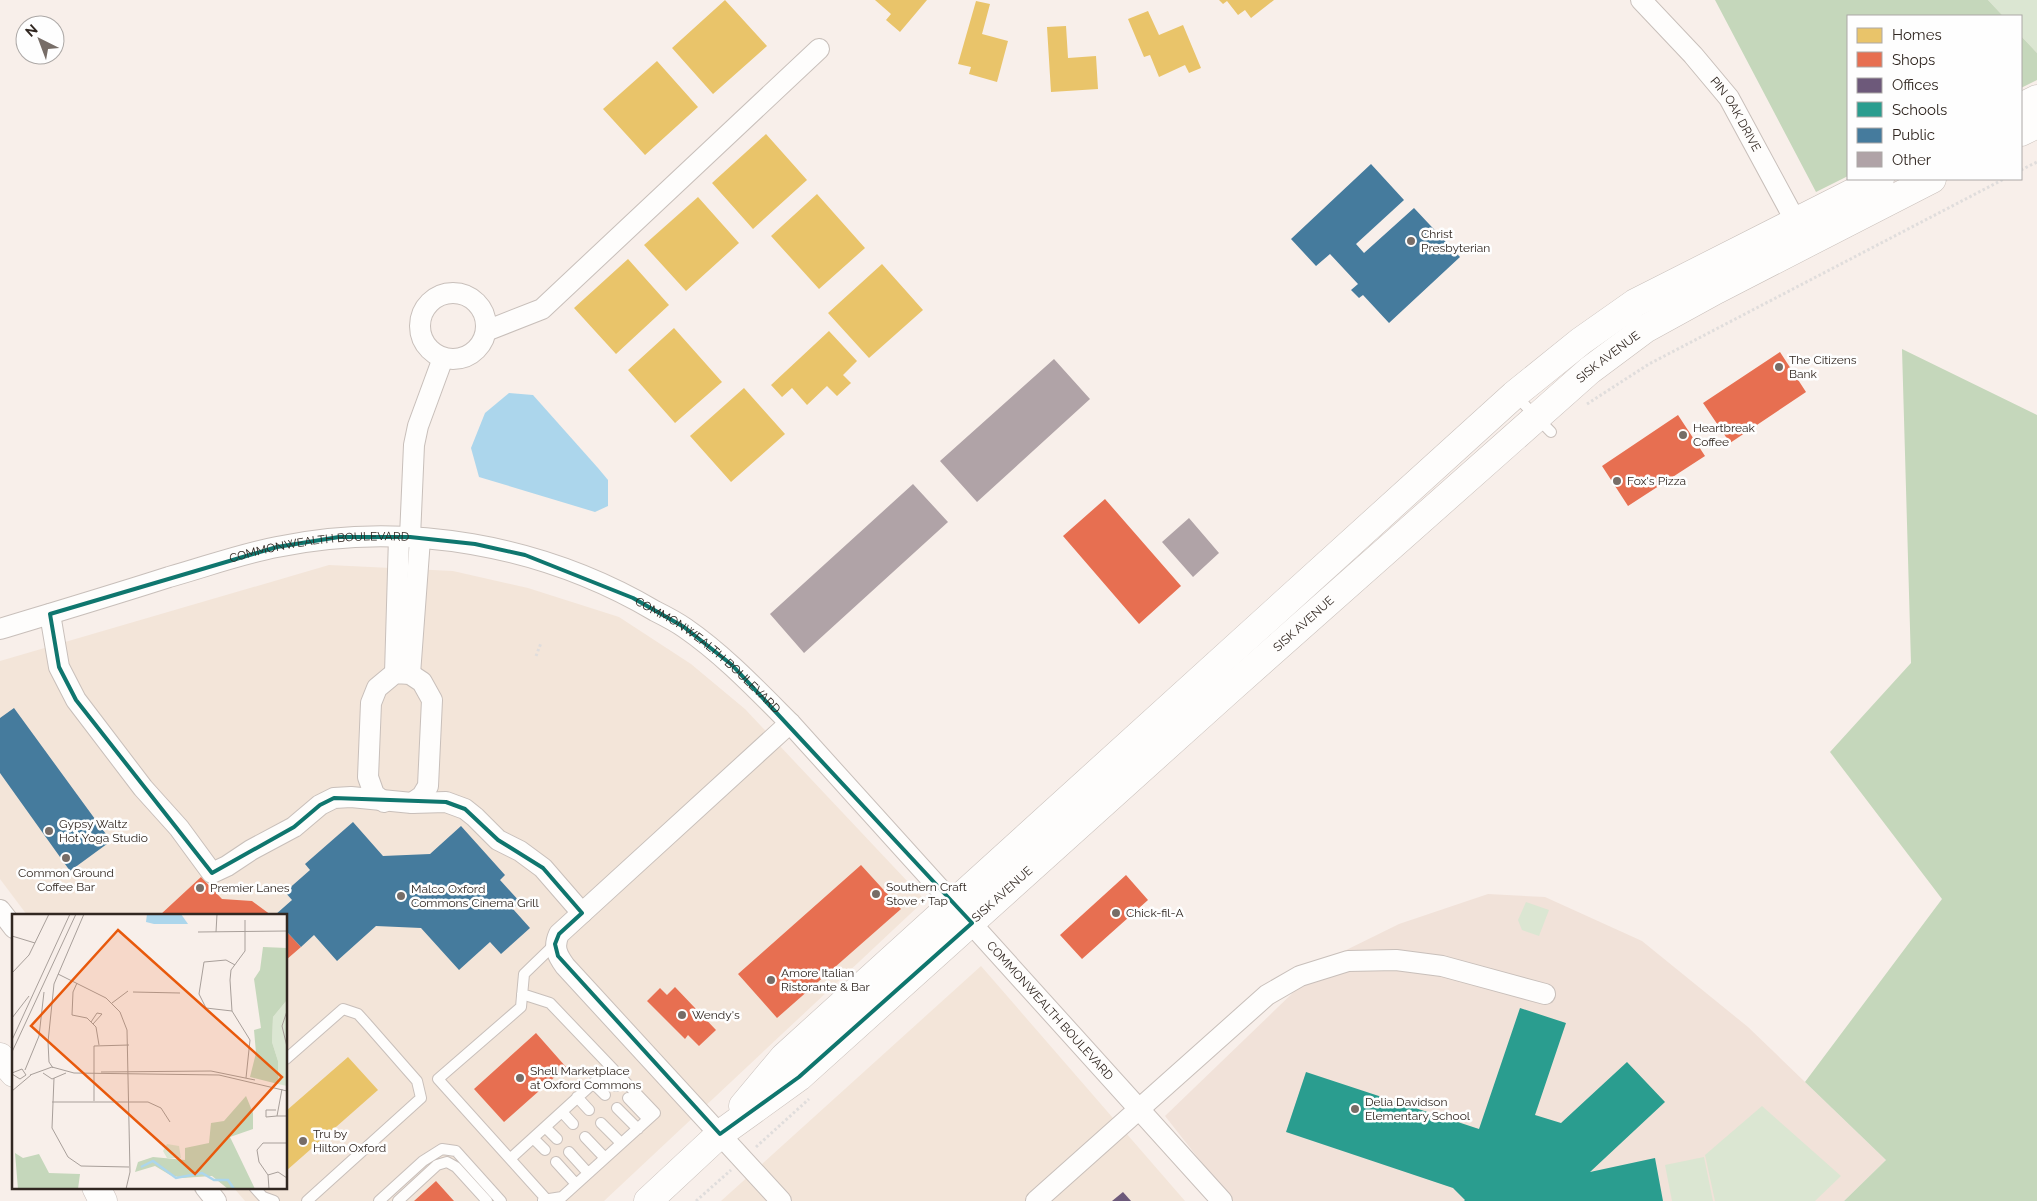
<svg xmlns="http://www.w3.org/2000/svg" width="2037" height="1201" viewBox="0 0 2037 1201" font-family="Raleway,sans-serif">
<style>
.commercial{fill:#f3e5d9}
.built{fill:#f1e2d9}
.green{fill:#dbe6d2}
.forest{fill:#c5d7bb}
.water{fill:#acd6ec}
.homes{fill:#e9c46a}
.shops{fill:#e76f51}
.offices{fill:#6d597a}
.schools{fill:#2a9d8f}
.public{fill:#457b9d}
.building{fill:#b0a3a7}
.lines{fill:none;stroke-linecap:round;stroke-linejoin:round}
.lane-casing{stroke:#c8bfba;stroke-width:12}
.street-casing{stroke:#c8bfba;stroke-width:22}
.secondary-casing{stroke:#c8bfba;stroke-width:29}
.highway-casing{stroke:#c8bfba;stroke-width:29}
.path{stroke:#e0dddc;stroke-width:3;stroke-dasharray:2.5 2.5;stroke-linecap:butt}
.lane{stroke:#fefdfc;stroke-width:10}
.street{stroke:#fefdfc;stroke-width:20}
.secondary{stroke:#fefdfc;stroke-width:28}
.highway{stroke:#fefdfc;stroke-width:28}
.marked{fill:none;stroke:#0f766e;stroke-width:4;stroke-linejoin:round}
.poi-dot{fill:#776d67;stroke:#fefefe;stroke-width:2}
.labels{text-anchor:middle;stroke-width:5;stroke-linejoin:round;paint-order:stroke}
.street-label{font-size:12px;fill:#312721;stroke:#fefefe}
.poi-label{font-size:12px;fill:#312721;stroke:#fefefe;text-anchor:start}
.inset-river{fill:none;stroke:#acd6ec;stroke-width:2.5}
.inset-road{fill:none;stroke:#a89f9a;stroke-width:1}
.view{fill:#e8590c;fill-opacity:0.15;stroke:#e8590c;stroke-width:2.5}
.inset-edge{fill:none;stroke:#312721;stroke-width:2.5}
</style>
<rect width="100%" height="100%" fill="#f8efea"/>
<!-- commercial -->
<path class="commercial" d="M329,565L453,571L528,588L619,617L691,664L745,709L925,900L604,1201H245L233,1187H286V915H27L0,879V661Z
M981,966L1185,1201H721Z"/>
<!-- built -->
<path class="built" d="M1488,894L1545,897L1642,941L1748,1027L1886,1160L1844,1201H1232L1165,1116L1328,959L1399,924Z"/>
<!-- green -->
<path class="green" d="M1988,0H2037V53L2021,36V16H2003Z
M1526,902L1549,910L1539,936L1522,930L1518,920Z
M1762,1106L1841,1176L1815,1201H1715L1705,1155Z
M1704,1157L1713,1201H1672L1665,1165Z"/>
<!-- forest -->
<path class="forest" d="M1715,0H1988L2003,16H1848V176L1816,192Z
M2021,36L2037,53V80L2021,88Z
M1902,349L2037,415V1201H1844L1886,1160L1805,1082L1942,899L1830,752L1911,663Z"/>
<!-- water -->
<path class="water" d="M509,393L533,395L598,468L608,480V506L595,512L479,477L471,448L485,413Z"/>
<!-- homes -->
<path class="homes" d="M725,0L767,46L713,94L672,48Z
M875,0H927L900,32L886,20L891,14Z
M1219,0H1274L1251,18L1245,10L1238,15L1227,1L1223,4Z
M976,1L990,4L982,34L1008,41L997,82L969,74L971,67L958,64Z
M1148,11L1159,35L1183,25L1201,68L1189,73L1185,65L1159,77L1150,55L1144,57L1128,19Z
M1066,26L1068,58L1096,56L1098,89L1051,92L1047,27Z
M657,61L698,107L645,155L603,109Z
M766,134L807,180L753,229L712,183Z
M817,194L865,248L819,289L771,236Z
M698,197L739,243L686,291L644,245Z
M628,259L669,305L616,354L574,308Z
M882,264L923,310L869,358L828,313Z
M674,328L722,382L675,423L628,370Z
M829,331L857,361L843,375L851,383L837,396L827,386L807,405L792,388L782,397L771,385Z
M744,388L785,434L731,482L690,436Z
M348,1057L378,1090L286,1171V1111Z"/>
<!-- shops -->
<path class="shops" d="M1780,352L1806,392L1730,443L1703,403Z
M1678,415L1705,456L1628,506L1602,466Z
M1105,499L1181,586L1139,624L1063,536Z
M861,865L901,909L777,1018L738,974Z
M1126,875L1148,900L1082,959L1060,935Z
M201,877L222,899L252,901L271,915H160Z
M286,931L301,947L286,960Z
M675,987L716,1030L699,1046L688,1035L685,1039L647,1001L660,988L667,995Z
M536,1033L566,1067L504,1122L474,1089Z
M436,1181L454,1201H414Z"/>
<!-- offices -->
<path class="offices" d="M1123,1192L1131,1201H1112Z"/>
<!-- schools -->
<path class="schools" d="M1520,1008L1566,1023L1535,1115L1561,1123L1627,1062L1665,1102L1590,1172L1655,1158L1663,1201H1464L1465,1200L1453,1188L1286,1132L1306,1072L1479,1129Z"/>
<!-- public -->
<path class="public" d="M1371,164L1404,200L1356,244L1364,253L1414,208L1460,257L1389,323L1363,295L1359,298L1351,290L1358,284L1330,254L1316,266L1291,239Z
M14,708L111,841L70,871L0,773V718Z
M353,822L383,856L430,854L461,826L505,875L500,880L520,902L513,909L530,928L501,954L490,942L459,970L421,928L376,926L337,961L314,935L301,947L286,931V915H275L292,900L285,892L310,870L305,864Z"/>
<!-- building -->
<path class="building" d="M1054,359L1090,399L977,502L940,461Z
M913,484L948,522L804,653L770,614Z
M1189,518L1219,553L1193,577L1162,542Z"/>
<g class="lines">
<!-- lane casing -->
<g class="lane-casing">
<path id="lane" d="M1515,395L1551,432
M522,994L550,1003L655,1113L562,1197L543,1200
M286,1059L343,1009L358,1014L367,1024L417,1081L421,1098L307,1201
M604,1073L616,1086
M593,1083L605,1095
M577,1097L589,1110
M628,1098L648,1119
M617,1108L638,1129
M562,1112L573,1124
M601,1123L621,1143
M545,1127L557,1139
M585,1137L605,1158
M533,1138L545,1150
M569,1152L588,1173
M511,1158L611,1067
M556,1162L576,1184
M254,1187L263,1197L274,1201
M379,1201L423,1161L442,1149L456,1151L501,1201
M398,1201L437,1165L447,1162L456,1167L487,1201
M548,1201L438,1079L521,1007L524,974L555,944"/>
</g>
<!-- street casing -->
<g class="street-casing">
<g id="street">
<path id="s1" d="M1641,0L1693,55L1729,98L1802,233"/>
<circle cx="453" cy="326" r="33"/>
<path d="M486,331L542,309L819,49"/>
<path d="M410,537L414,445L418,426L443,358"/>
<path d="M50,614L59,667L76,700L143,788L179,828L212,873L227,866L251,850L294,827L320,805L334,798L351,797L412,803L446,802L465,809L475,817L498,840L520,851L543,868L582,913"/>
<path id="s2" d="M0,629C56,612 113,595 169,577C205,567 240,554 277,547C405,520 543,545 655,611C665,616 675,621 685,628C724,655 756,689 790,723L1222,1201"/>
<path d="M395,673L399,537"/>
<path d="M410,674L420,539"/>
<path d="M384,802L374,794L368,777L371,703L377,688L395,673L410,674L422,682L432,700L428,786L422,796L412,803"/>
<path d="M0,910L14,928"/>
<path d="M205,1187L216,1201"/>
<path d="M781,1201L565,966C557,955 553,947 559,934L790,723"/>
<path d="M1036,1201L1267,995L1300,976L1348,961L1396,960L1442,966L1545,994"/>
</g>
</g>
<!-- secondary casing -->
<g class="secondary-casing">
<g id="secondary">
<path d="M2021,107L2037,99"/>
<path d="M2021,132L2037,124"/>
<path d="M743,1106L784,1057L1514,395L1581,341L1635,303L1880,179"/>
<path id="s3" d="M648,1201L720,1134L799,1077L1229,690L1590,370L1645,329L1716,290L1932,179"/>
</g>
</g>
<!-- highway casing -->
<g class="highway-casing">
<path id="highway" d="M0,1057L14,1073
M96,1187L103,1201"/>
</g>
<!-- path -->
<path class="path" d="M2021,170L2037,162
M1587,404L1649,364L2004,179
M536,656L541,643
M756,1147L809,1099
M696,1201L731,1170"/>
<!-- lane -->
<use href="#lane" class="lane"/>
<!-- street -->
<use href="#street" class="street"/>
<!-- secondary -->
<use href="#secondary" class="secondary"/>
<!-- highway -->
<use href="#highway" class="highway"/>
</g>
<!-- marked area -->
<path class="marked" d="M339,537H410L475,544L525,555L633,598L684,627L732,665L972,923L799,1077L720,1134L558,956L555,944L559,934L582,913L543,868L498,840L465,809L446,802L334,798L320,805L294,827L212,873L76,700L59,667L50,614L277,547Z"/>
<!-- markers -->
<g class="poi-dot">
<circle cx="1411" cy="241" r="5"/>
<circle cx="1779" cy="367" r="5"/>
<circle cx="1683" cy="435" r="5"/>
<circle cx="1617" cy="481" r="5"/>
<circle cx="49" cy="831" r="5"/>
<circle cx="66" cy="858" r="5"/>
<circle cx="200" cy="888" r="5"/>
<circle cx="876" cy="894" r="5"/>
<circle cx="401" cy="896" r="5"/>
<circle cx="1116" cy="913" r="5"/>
<circle cx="771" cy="980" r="5"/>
<circle cx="682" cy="1015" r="5"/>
<circle cx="520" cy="1078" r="5"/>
<circle cx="1355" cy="1109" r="5"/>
<circle cx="303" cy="1141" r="5"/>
</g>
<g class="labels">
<!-- street labels -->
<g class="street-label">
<text dy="4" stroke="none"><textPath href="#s1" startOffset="149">PIN OAK DRIVE</textPath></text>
<text dy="4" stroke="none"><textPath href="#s3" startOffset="1279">SISK AVENUE</textPath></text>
<text dy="4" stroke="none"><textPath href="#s2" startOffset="331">COMMONWEALTH BOULEVARD</textPath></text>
<text dy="4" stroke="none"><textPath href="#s3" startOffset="874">SISK AVENUE</textPath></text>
<text dy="4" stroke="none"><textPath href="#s2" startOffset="750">COMMONWEALTH BOULEVARD</textPath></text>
<text dy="4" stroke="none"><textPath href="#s3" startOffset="469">SISK AVENUE</textPath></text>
<text dy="4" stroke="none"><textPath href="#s2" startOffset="1245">COMMONWEALTH BOULEVARD</textPath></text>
</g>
<!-- poi labels -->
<g class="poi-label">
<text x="1421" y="238">Christ<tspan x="1421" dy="14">Presbyterian</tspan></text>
<text x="1789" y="364">The Citizens<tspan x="1789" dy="14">Bank</tspan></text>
<text x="1693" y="432">Heartbreak<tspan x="1693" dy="14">Coffee</tspan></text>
<text x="1627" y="485">Fox's Pizza</text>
<text x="59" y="828">Gypsy Waltz<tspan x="59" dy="14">Hot Yoga Studio</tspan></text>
<text x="66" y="877" text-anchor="middle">Common Ground<tspan x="66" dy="14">Coffee Bar</tspan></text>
<text x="886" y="891">Southern Craft<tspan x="886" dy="14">Stove + Tap</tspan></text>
<text x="210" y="892">Premier Lanes</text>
<text x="411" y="893">Malco Oxford<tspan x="411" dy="14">Commons Cinema Grill</tspan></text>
<text x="1126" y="917">Chick-fil-A</text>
<text x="781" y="977">Amore Italian<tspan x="781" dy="14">Ristorante &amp; Bar</tspan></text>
<text x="692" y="1019">Wendy's</text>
<text x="530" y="1075">Shell Marketplace<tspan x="530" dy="14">at Oxford Commons</tspan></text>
<text x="1365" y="1106">Delia Davidson<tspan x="1365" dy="14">Elementary School</tspan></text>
<text x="313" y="1138">Tru by<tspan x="313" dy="14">Hilton Oxford</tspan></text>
</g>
</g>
<!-- overview -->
<g transform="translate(12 914)">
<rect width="275" height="275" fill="#f8efea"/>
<path d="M275,86V172L266,170V147L260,128L261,103ZM155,230L167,232L169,244H155L151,237Z" fill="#dbe6d2"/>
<path d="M251,33L275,34V86L261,103L260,128L266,147V170L238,163L244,139L242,116L249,114L242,65L248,56ZM234,182L241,199V215L218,223L243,275H216L200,262L170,264L158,261L143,252L123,258L126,248L141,243L173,246V234L197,229L199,209L212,207ZM3,239L11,244L27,240L37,259L68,260L66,275H6Z" fill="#c5d7bb"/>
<path d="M135,0H169L176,10H142L134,8Z" fill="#acd6ec"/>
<path class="inset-river" d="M129,253L141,247L164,264L190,259L202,266H216L222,275"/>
<path class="inset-road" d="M233,6V37L219,56L218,66L220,97L238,126L234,164M186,18L275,17M204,18L205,0M0,22L23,29M0,59L17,41L37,0M46,60L94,84L108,98L115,116L118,258L114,275M65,69L61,78L60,101L75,104L84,113L87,131M121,78L168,79M100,89L116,77M220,97L194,94L187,80L192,48L214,46L223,51M275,97L270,112L275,133M0,104L17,82M79,108L85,99L90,100L81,110M0,126L58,0M0,138L64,0M41,154L37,148L36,128L42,70L72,0M13,156L27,122L32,78M89,158L199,157L243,166M0,159L10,155L14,161L8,165L0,160M31,159L40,165L54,159M18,161L40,153L62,159L207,161L275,177M42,164L40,214L56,243L69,252L117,253M270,175L265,202H275M0,177L19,161M82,187V132L117,131M40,188H136L149,194L158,208M264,196H254V203L265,202M256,261L266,258L275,264M257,275L256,261L247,248L245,236L251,229H275"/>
<path class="view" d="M106,16L270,163L183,260L19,112Z"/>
<rect width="275" height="275" class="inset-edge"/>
</g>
<!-- legend -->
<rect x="1847" y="15" width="175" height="165" fill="#fefefe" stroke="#aca8a6"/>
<rect x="1857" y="28" width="25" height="15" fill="#e9c46a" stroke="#aca8a6"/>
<text x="1892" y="40" font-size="15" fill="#312721">Homes</text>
<rect x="1857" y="52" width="25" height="15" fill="#e76f51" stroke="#aca8a6"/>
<text x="1892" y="65" font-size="15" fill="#312721">Shops</text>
<rect x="1857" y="78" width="25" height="15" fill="#6d597a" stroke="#aca8a6"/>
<text x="1892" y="90" font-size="15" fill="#312721">Offices</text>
<rect x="1857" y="102" width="25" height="15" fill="#2a9d8f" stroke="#aca8a6"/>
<text x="1892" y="115" font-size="15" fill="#312721">Schools</text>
<rect x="1857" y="128" width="25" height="15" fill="#457b9d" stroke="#aca8a6"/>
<text x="1892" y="140" font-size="15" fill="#312721">Public</text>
<rect x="1857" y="152" width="25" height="15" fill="#b0a3a7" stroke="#aca8a6"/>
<text x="1892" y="165" font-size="15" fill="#312721">Other</text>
<!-- north arrow -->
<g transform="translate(40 40) rotate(318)"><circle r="24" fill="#fefefe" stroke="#aca8a6"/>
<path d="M0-4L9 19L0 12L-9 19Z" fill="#776d67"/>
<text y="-8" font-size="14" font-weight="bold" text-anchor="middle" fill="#312721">N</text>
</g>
</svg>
